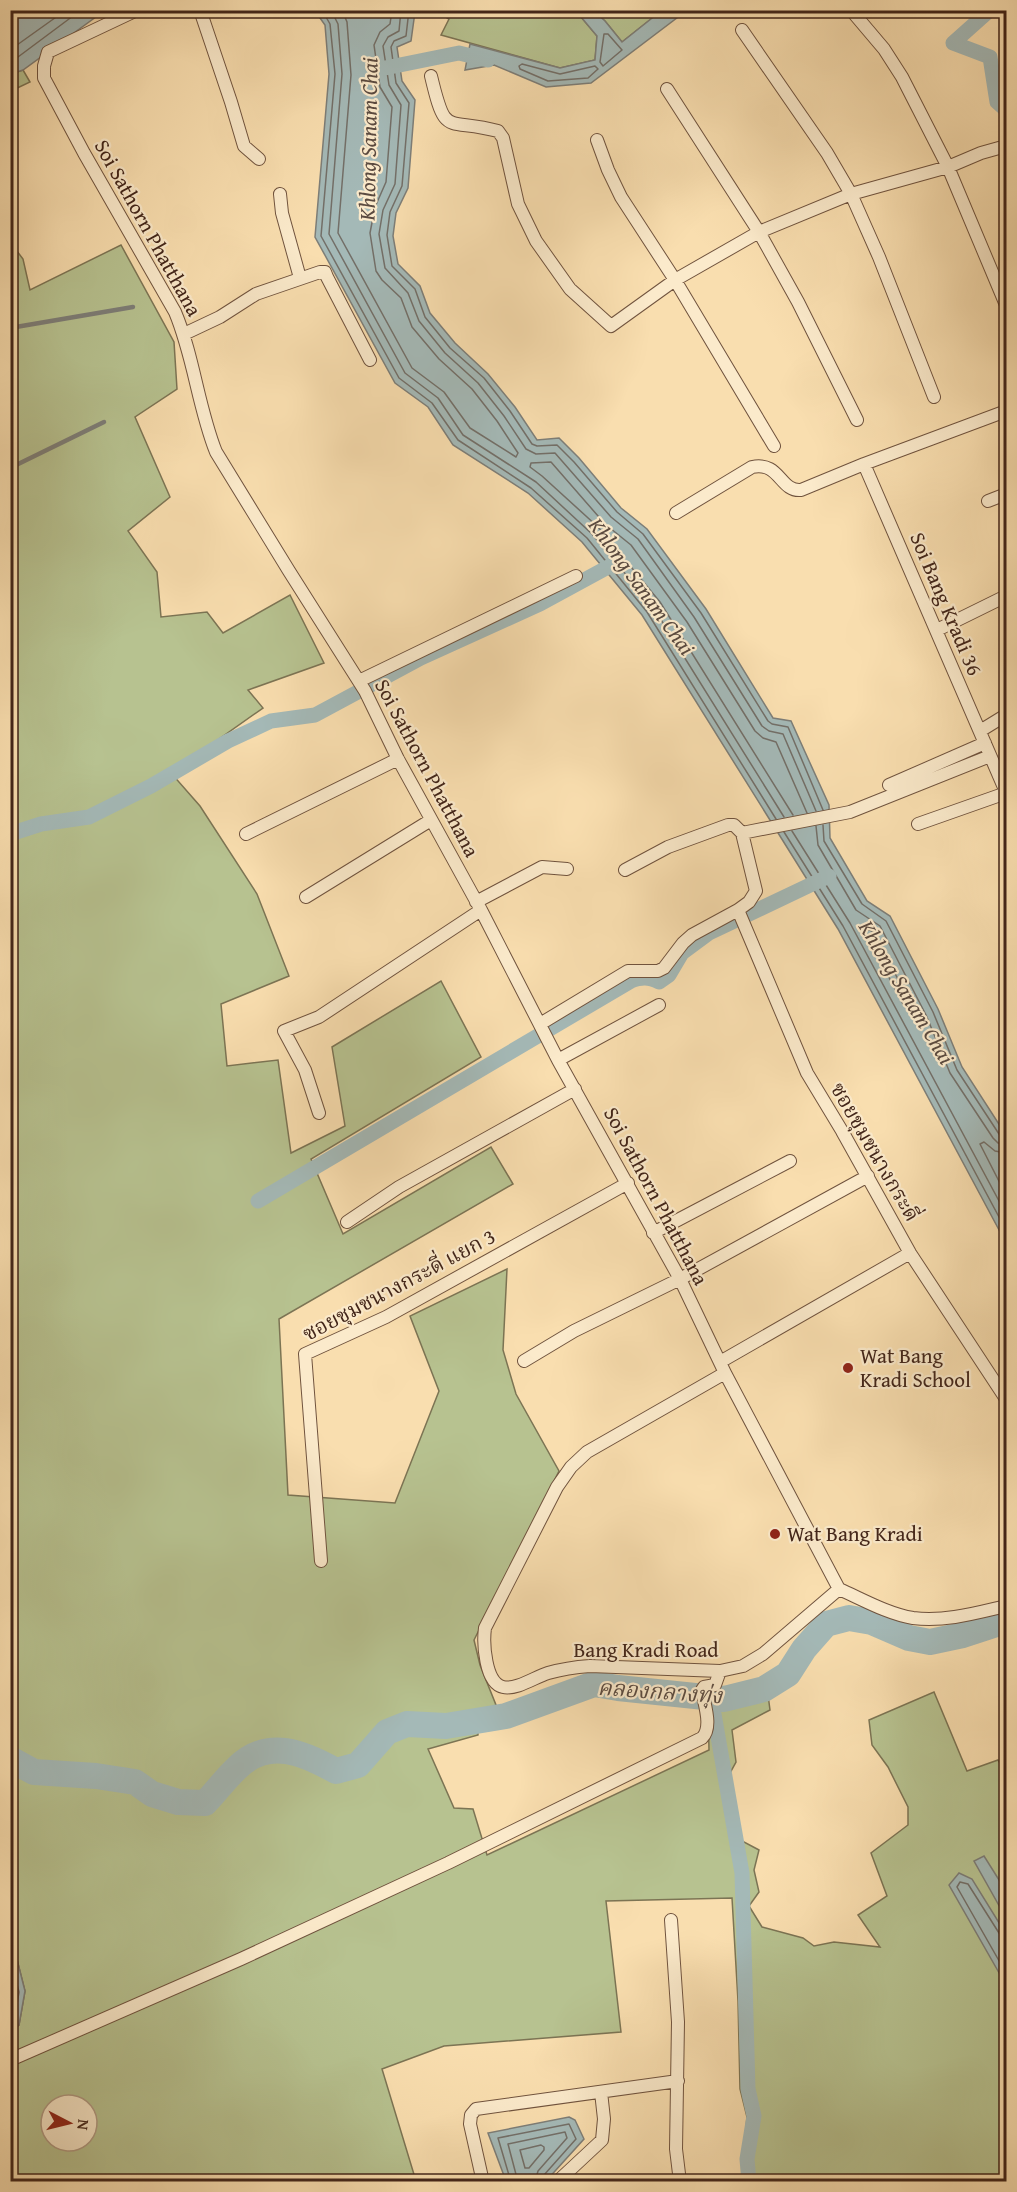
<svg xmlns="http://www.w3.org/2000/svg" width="1017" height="2192" viewBox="0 0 1017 2192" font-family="'Gentium Book Plus','Noto Serif Thai',serif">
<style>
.green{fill:#b7c290;stroke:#7c7454;stroke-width:1.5;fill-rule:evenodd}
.water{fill:#a4b9b7;stroke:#7d7e78;stroke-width:1.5}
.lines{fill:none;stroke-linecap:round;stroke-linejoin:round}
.shore{stroke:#736f68;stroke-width:1.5}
.stream{stroke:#7d7e78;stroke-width:4.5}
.canal{stroke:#a4b9b7;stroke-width:15}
.river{stroke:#a4b9b7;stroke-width:26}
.minor-casing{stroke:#70533e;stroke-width:14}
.minor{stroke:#fbeacb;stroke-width:12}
.poi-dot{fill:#8f2418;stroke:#fbeacb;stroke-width:2}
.labels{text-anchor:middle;stroke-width:4.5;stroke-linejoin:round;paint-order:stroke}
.street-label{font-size:21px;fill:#422519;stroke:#fbeacb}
.poi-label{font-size:21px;fill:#422519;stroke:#fbeacb;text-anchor:start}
.water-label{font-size:22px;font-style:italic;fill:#5a4a40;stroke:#fbeacb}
</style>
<rect width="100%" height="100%" fill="#f9deaf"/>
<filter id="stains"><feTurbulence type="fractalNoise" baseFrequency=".00333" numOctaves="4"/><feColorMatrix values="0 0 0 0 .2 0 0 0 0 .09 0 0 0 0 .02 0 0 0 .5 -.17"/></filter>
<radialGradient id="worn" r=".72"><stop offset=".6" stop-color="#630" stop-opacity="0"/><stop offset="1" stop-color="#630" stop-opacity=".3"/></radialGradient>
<!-- green -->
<path class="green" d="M436,11H576L597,36L595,60L560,68L441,35L449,19Z
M594,11H661L622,42L605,21Z
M23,70L30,82L11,91V74Z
M10,242L23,259L30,290L121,245L174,342L177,389L135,417L170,497L128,531L157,572L161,617L207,612L223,633L290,595L324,663L248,690L263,708L171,773L200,806L257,894L289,976L221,1004L227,1066L278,1060L291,1153L345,1126L332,1047L441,981L481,1057L311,1159L343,1234L491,1147L513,1184L279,1319L288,1495L395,1503L439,1391L410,1316L507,1269L503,1350L516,1394L559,1471L474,1640L480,1665L496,1705L477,1715L478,1735L428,1749L454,1808L473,1809L487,1855L709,1750L708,1704L726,1705L768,1695L770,1710L732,1730L736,1762L729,1775L736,1822L742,1841L759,1850L754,1870L759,1892L749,1906L762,1927L803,1938L814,1946L834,1942L880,1947L858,1915L887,1896L871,1853L908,1825V1807L888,1767L872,1745L869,1720L934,1692L967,1771L998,1760L1006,1773V2164L1001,2179L998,2181H741L747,2117L740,2089L738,2001L732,1898L606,1901L621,2032L444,2046L382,2069L416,2181H11V2031L19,2025L25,1991L10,1932ZM51,2105H87V2141H51Z"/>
<!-- water -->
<path class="water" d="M11,11H104L23,70L11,74Z
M315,11H418L415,12L411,41L397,47L402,81L415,100L408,188L396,213L393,236L398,264L420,286L430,313L455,343L488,374L515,407L537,440L559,438L579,458L621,508L647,529L706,609L773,718L791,721L829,805L830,838L867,901L890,916L938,1009L962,1067L1006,1135V1243L838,929L642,615L582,542L528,493L453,445L428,407L395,383L315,237L329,74L325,25Z
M576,11H594L605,21L622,42L661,11H686L591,83L546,87L494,65L465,70L470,44L560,68L595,60L597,36Z
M984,1856L1006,1891V1918L974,1861Z
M959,1873L972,1879L1006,1934V1985L949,1885Z
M10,1932L25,1991L19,2025L11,2031Z
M569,2117L575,2120L584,2139L546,2181H506L488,2133Z"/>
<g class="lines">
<!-- shore -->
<path class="shore" d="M322,10L330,24L335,74L321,236L399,378L432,403L458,440L531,488L587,538L647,612L776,819
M331,10L338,24L342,74L329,234L405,373L438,398L463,435L536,482L592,534L653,607L784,817
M342,10L347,22L351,75L338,233L412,368L444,392L470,428L516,457L518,453L497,421L472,389L439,359L412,327L401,298L382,280L376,271L370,233L375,207L386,182L392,107L380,87L374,45L380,32L390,24L392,10
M401,10L399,31L388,37L383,46L389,85L401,105L395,184L383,210L379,234L385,268L408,293L419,321L445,353L478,383L504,416L526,449L536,454L555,453L611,517L638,539L694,617L762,726L769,731L783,734L816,811
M409,10L406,36L394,41L391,47L396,83L409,103L402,186L390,212L387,235L392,266L415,289L425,317L450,348L484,378L510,411L532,444L537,446L557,445L574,462L617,512L643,534L701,613L768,721L772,724L788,727L823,810
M604,34H608L622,50L603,66L600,62Z
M10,50L66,10
M10,60L18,57L81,10
M522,64L560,74L595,66L598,69L588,78L548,81L520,69L519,66Z
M793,815L660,602L598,527L542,476L530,467L531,463L551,462L605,524L631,545L687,622L755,731L763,738L776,742L807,813
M823,825L824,841L862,904L886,921L933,1012L957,1070L999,1134L1006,1137
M816,826L818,845L856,910L880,926L926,1015L950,1073L993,1138L998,1143L1006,1144
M792,831L850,923L1006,1214
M784,832L843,926L1006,1230
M867,929L874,932L909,1001L907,1005L903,1004L866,934Z
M1006,1153L995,1151L984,1142L980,1144L1006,1195
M1006,1936L999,1933L968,1884L960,1882L957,1887L1006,1973
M10,1958L19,1992L14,2021L10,2024
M541,2145L544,2147V2150L529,2168H525L520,2150Z
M511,2182L498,2138L569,2124L576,2139L544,2175L542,2182
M518,2182L508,2144L565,2132L567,2138L538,2171L535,2182"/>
<!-- stream -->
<path class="stream" d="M10,328L133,307
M10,468L104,422"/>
<!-- canal -->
<path class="canal" d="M990,10L953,43L990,57L997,102L1006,110
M380,69L459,53L488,60
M10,834L41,824L89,817L151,786L228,741L271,721L315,715L421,658L540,604L621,560
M258,1201L631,981C642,977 648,977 659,982L669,975L682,953L709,933L829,876
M711,1697L742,1873L748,2089L754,2116L747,2159L749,2182"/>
<!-- river -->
<path class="river" d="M10,1759L34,1772L96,1776L135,1782L152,1794L178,1802L205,1803C216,1792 225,1779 237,1768C268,1737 304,1753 336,1771L358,1765L387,1732L407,1724L446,1726L506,1716L594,1684L618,1688L724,1699L764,1689L788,1674L804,1649L826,1624L849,1618L872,1622L909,1638L930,1642L963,1635L1006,1621"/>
<!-- minor casing -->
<g class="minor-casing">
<path id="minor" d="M137,10L48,52L44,66V78L84,153L175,312C194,357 198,407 216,452L289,571L365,691L398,759L481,910L558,1060L680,1279L725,1373L839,1589
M200,10L231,102L244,146L259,159
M851,10L884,49L902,77L948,167L1006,305
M742,30L827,153L851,194L879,257L934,397
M431,76C446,139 445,117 498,131L503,138L518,204L536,241L570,289L611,326L675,280L759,232L851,194L948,167L981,153L1006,146
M667,89L759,232L798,302L857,420
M597,140L608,170L621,197L675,280L774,446
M280,194L282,213L300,278
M184,334L220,317L256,294L320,272H325L327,277L370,360
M864,464L1006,792
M988,501L1006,494
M676,513L752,467C780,461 780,492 801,490L864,464L1006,411
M937,630L1006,596
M359,681L576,576
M980,731L1006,715
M889,785L985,743
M918,824L1006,793
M246,834L398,759
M625,870L668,847L728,825H734L742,833L850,812L990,756
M306,897L431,820
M476,902L542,867L567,869
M738,910L807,1073L842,1131L910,1253L1006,1399
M540,1024L628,971H658L664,968L683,943L692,935L738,910L749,902L756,891L742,833
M558,1060L659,1005
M319,1113L305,1070L284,1031L319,1017L481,910
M347,1222L399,1187L575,1089
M653,1233L790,1161
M524,1361L574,1331L680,1279L868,1176
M720,1362L910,1253
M725,1373L587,1452L571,1467L557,1487L485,1628C483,1643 485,1683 503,1687C517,1690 535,1677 548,1673C562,1669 576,1667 590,1666L720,1671L743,1666L763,1654L839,1589C862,1599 888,1614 913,1618C945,1622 976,1613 1006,1606
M321,1561L305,1354L386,1317L628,1183
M671,1920L678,2022L676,2149L680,2182
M10,2060L241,1959L448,1863L702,1738C713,1727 704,1704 702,1690L704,1687L715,1685L720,1671
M483,2182L470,2124L471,2115L476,2109L678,2081
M557,2182L602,2140L604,2119L601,2092"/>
</g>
<!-- minor -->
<use href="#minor" class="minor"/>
</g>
<!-- markers -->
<g class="poi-dot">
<circle cx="848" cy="1368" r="6"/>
<circle cx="775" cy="1534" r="6"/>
</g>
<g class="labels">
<!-- street labels -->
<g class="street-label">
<text transform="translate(148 228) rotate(61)" y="7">Soi Sathorn Phatthana</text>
<text transform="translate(946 604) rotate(67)" y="7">Soi Bang Kradi 36</text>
<text transform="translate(427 768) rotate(62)" y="7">Soi Sathorn Phatthana</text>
<text transform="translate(875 1152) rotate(60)" y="7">ซอยชุมชนางกระดี่</text>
<text transform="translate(656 1196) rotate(62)" y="7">Soi Sathorn Phatthana</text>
<text transform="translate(399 1285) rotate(-28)" y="7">ซอยชุมชนางกระดี่ แยก 3</text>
<text x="646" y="1657">Bang Kradi Road</text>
</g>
<!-- poi labels -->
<g class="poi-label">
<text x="860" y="1363">Wat Bang<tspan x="860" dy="24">Kradi School</tspan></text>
<text x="787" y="1541">Wat Bang Kradi</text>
</g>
<!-- water labels -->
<g class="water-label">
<text transform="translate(368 139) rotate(-89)" y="8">Khlong Sanam Chai</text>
<text transform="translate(642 586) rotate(54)" y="8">Khlong Sanam Chai</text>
<text transform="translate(907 992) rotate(59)" y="8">Khlong Sanam Chai</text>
<text transform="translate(660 1691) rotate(4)" y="8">คลองกลางทุ่ง</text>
</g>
</g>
<!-- margin -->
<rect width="1017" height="2192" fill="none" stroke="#f9deaf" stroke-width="36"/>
<rect x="12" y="12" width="993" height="2168" fill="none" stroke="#422519" stroke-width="3"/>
<rect x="18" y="18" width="981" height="2156" fill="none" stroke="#422519" stroke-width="1.5"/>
<!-- north arrow -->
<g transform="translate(69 2123) rotate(97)"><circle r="28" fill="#fbeacb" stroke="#b19b84" stroke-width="1.5"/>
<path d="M0-4.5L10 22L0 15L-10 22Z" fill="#8f2418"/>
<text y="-9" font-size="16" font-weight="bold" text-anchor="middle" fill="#422519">N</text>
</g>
<rect width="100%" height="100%" filter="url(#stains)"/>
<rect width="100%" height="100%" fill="url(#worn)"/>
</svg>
